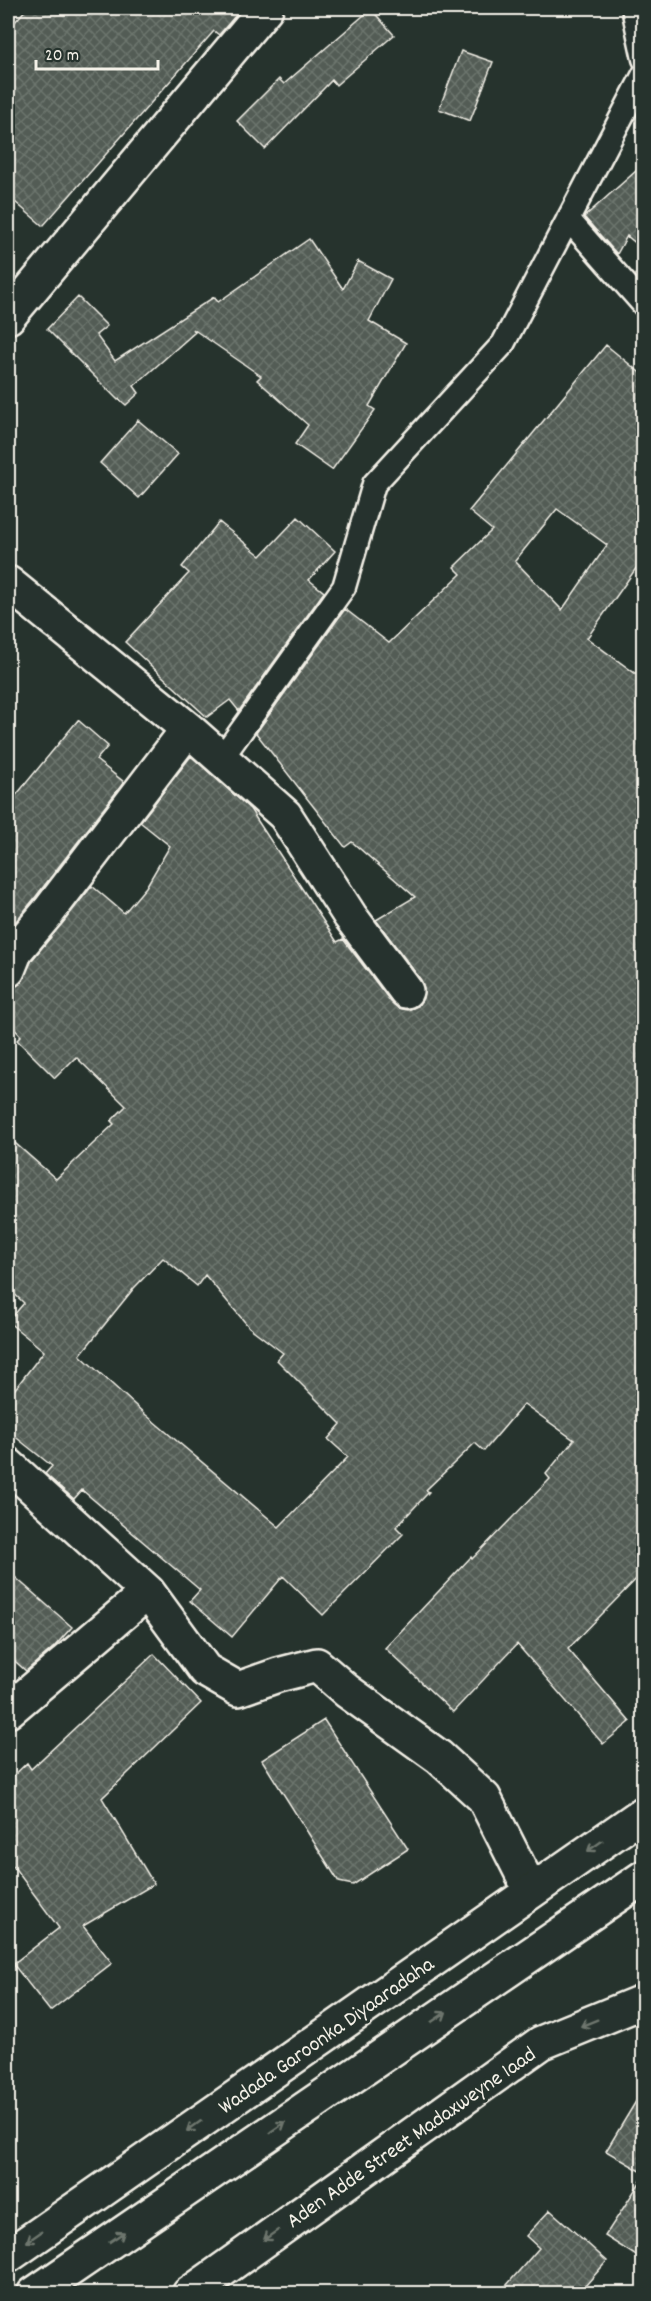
<svg xmlns="http://www.w3.org/2000/svg" width="651" height="2301" viewBox="0 0 651 2301" font-family="Dekko,sans-serif">
<style>
.building{fill:url(#building-cross-hatch);stroke:#f4f1e8;stroke-width:1.5;fill-rule:evenodd}
.lines{fill:none;stroke-linecap:round;stroke-linejoin:round}
.lane-casing{stroke:#f4f1e8;stroke-width:27}
.street-casing{stroke:#f4f1e8;stroke-width:38}
.secondary-casing{stroke:#f4f1e8;stroke-width:38}
.lane{stroke:#26332d;stroke-width:22}
.street{stroke:#26332d;stroke-width:33}
.secondary{stroke:#26332d;stroke-width:33}
.oneway{stroke:#6e766e}
.labels{text-anchor:middle;stroke-width:6;stroke-linejoin:round;paint-order:stroke}
.street-label{font-size:22px;fill:#f4f1e8;stroke:#26332d}
</style>
<defs>
<pattern id="building-cross-hatch" width="8" height="8" patternUnits="userSpaceOnUse" patternTransform="scale(1.5)"><rect width="8" height="8" fill="#525c55"/><path d="M0 0l8 8M0 8l8-8" fill="none" stroke="#6c746d"/></pattern>
</defs>
<rect width="100%" height="100%" fill="#26332d"/>
<filter id="ink" filterUnits="userSpaceOnUse"><feTurbulence type="fractalNoise" baseFrequency=".0167" numOctaves="2"/><feDisplacementMap in="SourceGraphic" scale="12" xChannelSelector="R" yChannelSelector="G"/><feConvolveMatrix kernelMatrix="1 2 1 2 8 2 1 2 1" color-interpolation-filters="sRGB"/></filter>
<g filter="url(#ink)">
<!-- building -->
<path class="building" d="M27,8H242L219,35L214,31L43,226L8,196V30Z
M371,9L394,35L336,85L332,80L265,149L237,121L279,79L284,84Z
M461,51L493,62L470,121L439,109Z
M644,164V250L627,236L617,254L584,217Z
M309,239L343,289L358,261L391,279L369,321L406,343L369,406L375,410L332,470L295,444L308,425L257,380L261,376L193,329L195,332L134,386L139,393L126,405L119,399L118,400L47,329L78,297L107,326L96,335L115,361L214,297L218,302Z
M606,345L644,376V557L587,638L644,680V1571L568,1649L630,1722L603,1744L517,1644L453,1712L385,1648L471,1557L472,1559L550,1479L546,1474L574,1440L524,1404L484,1451L475,1443L426,1490L429,1492L396,1527L403,1534L323,1615L283,1576L232,1637L190,1601L200,1590L82,1490L74,1499L45,1474L52,1466L8,1431V1398L44,1351L8,1322L24,1303L8,1288V1137L56,1179L114,1124L111,1121L126,1106L76,1057L55,1078L17,1040L21,1036L8,1022V988L20,984L32,960L92,886L124,913L146,887L170,846L140,822L191,756L250,809L337,942L343,939L391,1002L398,1008L408,1010L418,1006L423,998L424,988L421,980L376,920L415,897L352,842L345,847L256,733L345,609L389,643L461,574L454,567L492,530L469,511ZM557,509L607,545L562,610L515,561ZM163,1258L197,1286L205,1275L249,1327L283,1353L277,1360L341,1424L328,1439L348,1457L279,1527L146,1415L80,1355L134,1288Z
M138,420L178,454L139,498L100,463Z
M298,517L335,551L309,580L324,592L239,711L230,700L207,717L125,642L189,573L182,567L219,522L261,556Z
M78,720L108,746L96,760L124,782L34,899L8,931V805Z
M8,1571L72,1627L54,1647L26,1671L8,1655Z
M154,1654L201,1703L102,1798L154,1884L83,1926L112,1963L50,2011L13,1964L59,1928L8,1859V1781L27,1763L31,1769Z
M324,1720L408,1849L353,1885L339,1882L262,1760Z
M644,2088V2173L606,2151Z
M644,2176V2261L605,2236Z
M550,2210L607,2261L578,2294H499L539,2248L526,2236Z"/>
<g class="lines">
<!-- lane casing -->
<g class="lane-casing">
<path id="lane" d="M633,8L644,59
M568,219L644,305
M221,759L344,587L374,484L503,344L644,74"/>
</g>
<!-- street casing -->
<g class="street-casing">
<path id="street" d="M8,317L266,8
M8,583L188,729L285,815L350,916L406,991
M8,970L16,950L49,911L188,729
M8,1465L148,1592L205,1670L238,1689L278,1675L317,1665L347,1691L439,1757L484,1798L531,1891
M8,1711L148,1592
M189,2294L541,2043L644,2001"/>
</g>
<!-- secondary casing -->
<g class="secondary-casing">
<path id="secondary" d="M8,2256L644,1813
M34,2294L644,1877"/>
</g>
<!-- lane -->
<use href="#lane" class="lane"/>
<!-- street -->
<use href="#street" class="street"/>
<!-- secondary -->
<use href="#secondary" class="secondary"/>
</g>
<!-- one-way arrows -->
<defs><path id="oneway-shaft" d="M-6 0H5M1.5-3L5.5 0L1.5 3" fill="none" stroke-width="1.6" stroke-linecap="round" stroke-linejoin="round" transform="scale(1.5)"/></defs>
<g class="oneway">
<use href="#oneway-shaft" transform="translate(595 1846) rotate(145)"/>
<use href="#oneway-shaft" transform="translate(439 2017) rotate(-34)"/>
<use href="#oneway-shaft" transform="translate(589 2023) rotate(158)"/>
<use href="#oneway-shaft" transform="translate(194 2126) rotate(145)"/>
<use href="#oneway-shaft" transform="translate(278 2127) rotate(-34)"/>
<use href="#oneway-shaft" transform="translate(271 2235) rotate(145)"/>
<use href="#oneway-shaft" transform="translate(34 2237) rotate(145)"/>
<use href="#oneway-shaft" transform="translate(117 2237) rotate(-34)"/>
</g>
</g>
<g class="labels">
<!-- street labels -->
<g class="street-label">
<text transform="translate(325 2034) rotate(-35)" y="8">Wadada Garoonka Diyaaradaha</text>
<text transform="translate(410 2136) rotate(-35)" y="8">Aden Adde Street Madaxweyne 1aad</text>
</g>
</g>
<!-- margin -->
<rect width="651" height="2301" fill="none" stroke="#26332d" stroke-width="30"/>
<rect x="15" y="15" width="621" height="2271" fill="none" stroke="#f4f1e8" stroke-width="2" filter="url(#ink)"/>
<!-- scale -->
<path d="M36 60v9h122v-9" fill="none" stroke="#f4f1e8" stroke-width="3"/>
<text x="45" y="60" font-size="18" fill="#f4f1e8" stroke="#26332d" stroke-width="4.5" paint-order="stroke">20 m</text>
</svg>
